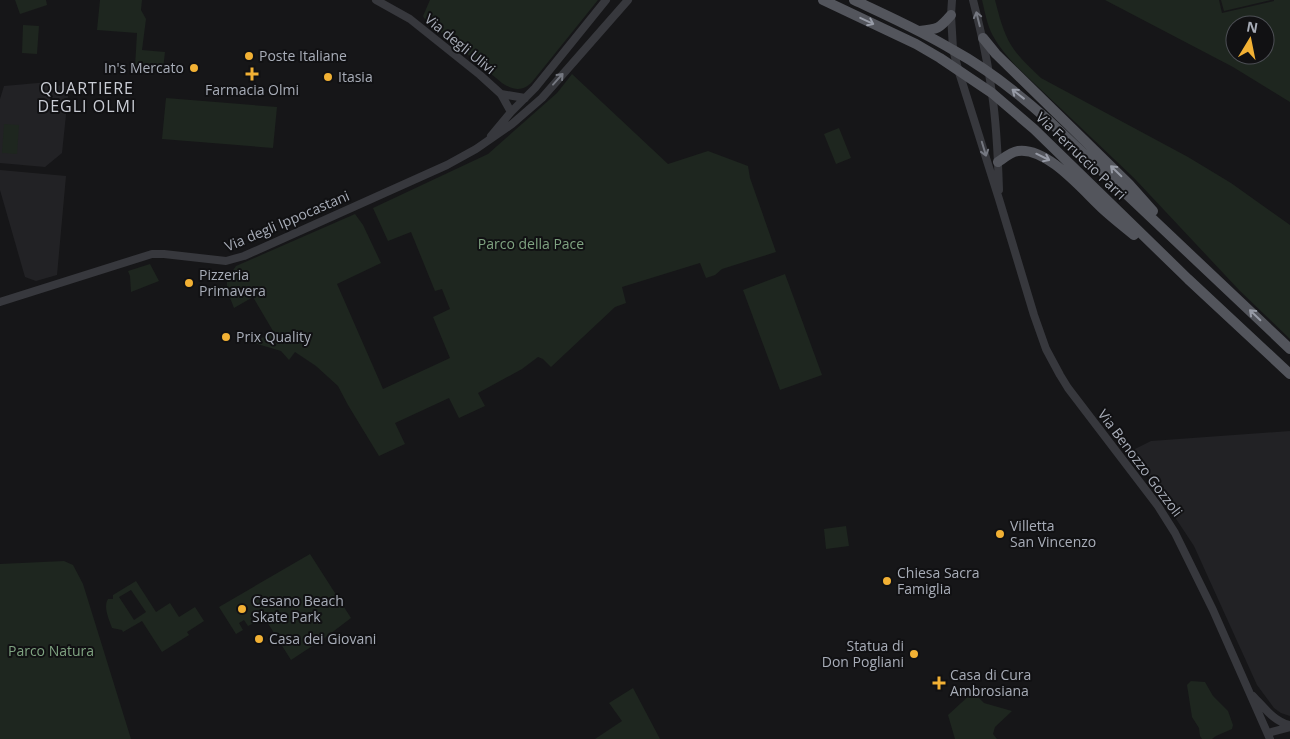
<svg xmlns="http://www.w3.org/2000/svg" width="1290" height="739" viewBox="0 0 1290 739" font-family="'Open Sans',sans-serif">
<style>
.built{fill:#222225}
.green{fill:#1e261f;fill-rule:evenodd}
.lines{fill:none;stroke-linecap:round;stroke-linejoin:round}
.minor{stroke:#37383d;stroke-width:8}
.major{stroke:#53555c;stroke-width:10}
.oneway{stroke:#757881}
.oneway2{stroke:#979ba6}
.poi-dot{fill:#f2b134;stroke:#111113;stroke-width:2}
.labels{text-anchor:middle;stroke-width:4;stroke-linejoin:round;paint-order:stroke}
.street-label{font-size:14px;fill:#a8adb8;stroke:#111113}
.poi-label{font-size:14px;fill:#a8adb8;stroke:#111113;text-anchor:start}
.park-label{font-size:14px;fill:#7fa381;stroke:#111113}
.quarter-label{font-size:16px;letter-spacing:1px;fill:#c9ccd4;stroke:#111113}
</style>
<rect width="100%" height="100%" fill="#161618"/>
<!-- built -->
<path class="built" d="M49,82V85L69,86L62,153L45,167L0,163V99L4,86Z
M0,170L66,176L57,275L36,281L25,277L0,190Z
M1290,431V716L1281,713L1274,708L1257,685L1194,546L1157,490L1133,450L1151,441Z"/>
<!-- green -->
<path class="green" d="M15,0H46L47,5L20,14Z
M100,0H142L141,10L146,19L142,50L165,52L163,69L135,67L137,33L97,30Z
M430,0H598L532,82C523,92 512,90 502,83L424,18L423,16Z
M982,0H995C999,15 1003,32 1011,45C1019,58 1031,68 1041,78L1188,157L1231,183L1290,225V339L1240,291L1134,178L1015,65C1007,56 999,47 993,36C987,25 985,12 982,0Z
M1105,0H1219L1222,13L1274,1V0H1290V102L1233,67ZM1235,25H1265V55H1235Z
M1221,0H1271L1224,11Z
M23,25L39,26L37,54L22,53Z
M572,74L668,164L708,151L748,166L750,178L776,252L722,269L715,275L706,278L700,263L622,287L626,303L615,307L551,367L543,359L538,357L522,369L478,393L485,406L459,418L449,398L395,423L405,444L379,456L348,405L338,386L316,366L295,352L289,360L281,351L254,343L273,331L253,297L234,308L227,290V279L236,266L355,214L363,225L381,263L337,284L383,389L450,358L433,317L450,309L442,289L435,291L411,232L388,241L373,208L488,154L557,93Z
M166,98L277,107L273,148L162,139Z
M4,124L19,125L17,154L2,153Z
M839,128L851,158L836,164L824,134Z
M150,264L159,281L131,292L130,276L128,271Z
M785,274L822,375L780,390L743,290Z
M846,526L849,546L826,549L824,529Z
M310,554L351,618L326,637L291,660L264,617L260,619L255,613L250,616L254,623L248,626L244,620L239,623L243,630L236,634L219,607Z
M64,561L73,565L83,584L131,739H0V564Z
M136,581L156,612L170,603L179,617L195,607L204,621L187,632L189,635L162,652L142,621L123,632L122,630L112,628C109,619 103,607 108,599H113V595ZM131,590L146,612L134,620L119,597Z
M1191,681L1205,682L1213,696L1228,711L1233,725L1232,729L1216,736L1212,739H1202L1200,736L1199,728L1192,717L1187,685Z
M633,688L660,739H595L622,721L609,703Z
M973,692L984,703L1012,711L995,727L993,734L997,739H955L948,715Z"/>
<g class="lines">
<!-- minor -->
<path class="minor" d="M376,0L410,19L480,75L501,94L511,112
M952,0L951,15L953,49L958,69L999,199L1034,315L1046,349L1060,375L1068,388L1158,506L1175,533L1213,610L1270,739
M973,0C981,31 988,62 992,94C997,126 998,158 999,190
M501,94L525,98
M491,136L511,112L535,88L606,0
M0,302L152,254H164L226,261L244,256L447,165L476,149L512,124L542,98L628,0
M1253,696C1264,707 1274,722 1290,725
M1268,733L1290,727"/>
<!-- major -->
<path class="major" d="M823,0L916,44L940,58L992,93L1034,129L1188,279L1290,374
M854,0C888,16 922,31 953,50C988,69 1019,94 1048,120L1290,349
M919,31C938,29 939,29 951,15
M983,38L996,54L1129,184L1153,211
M998,162C1004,158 1011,152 1018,151C1048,147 1084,192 1104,210C1114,219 1124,227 1134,235"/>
</g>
<!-- one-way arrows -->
<defs><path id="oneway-shaft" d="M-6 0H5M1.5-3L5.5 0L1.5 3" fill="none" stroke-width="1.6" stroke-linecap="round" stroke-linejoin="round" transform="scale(1.25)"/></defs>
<g class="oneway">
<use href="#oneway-shaft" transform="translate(978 19) rotate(-104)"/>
<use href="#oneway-shaft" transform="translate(558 79) rotate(-48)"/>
<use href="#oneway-shaft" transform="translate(984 149) rotate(73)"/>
</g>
<g class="oneway2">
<use href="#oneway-shaft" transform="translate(867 21) rotate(25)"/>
<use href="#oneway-shaft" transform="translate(1018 94) rotate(-142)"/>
<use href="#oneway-shaft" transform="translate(1043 157) rotate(26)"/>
<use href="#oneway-shaft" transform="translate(1116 171) rotate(-136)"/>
<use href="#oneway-shaft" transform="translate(1255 315) rotate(-136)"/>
</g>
<!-- markers -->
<g class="poi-dot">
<circle cx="249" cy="56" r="5"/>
<circle cx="194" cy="68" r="5"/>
<path d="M249.5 66.5h5v5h5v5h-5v5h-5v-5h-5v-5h5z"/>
<circle cx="328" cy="77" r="5"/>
<circle cx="189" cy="283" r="5"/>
<circle cx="226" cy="337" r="5"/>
<circle cx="1000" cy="534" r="5"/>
<circle cx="887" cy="581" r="5"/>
<circle cx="242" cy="609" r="5"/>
<circle cx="259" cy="639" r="5"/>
<circle cx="914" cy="654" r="5"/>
<path d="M936.5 675.5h5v5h5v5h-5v5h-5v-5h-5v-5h5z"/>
</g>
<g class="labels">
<!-- street labels -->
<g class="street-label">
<text transform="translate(460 44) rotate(39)" y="5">Via degli Ulivi</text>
<text transform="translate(1081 156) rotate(44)" y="5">Via Ferruccio Parri</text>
<text transform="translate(287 221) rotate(-23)" y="5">Via degli Ippocastani</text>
<text transform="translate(1140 463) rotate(53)" y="5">Via Benozzo Gozzoli</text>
</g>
<!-- poi labels -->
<g class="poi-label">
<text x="259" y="61">Poste Italiane</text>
<text x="184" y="73" text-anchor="end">In's Mercato</text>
<text x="338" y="82">Itasia</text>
<text x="252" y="95" text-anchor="middle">Farmacia Olmi</text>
<text x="199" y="280">Pizzeria<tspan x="199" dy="16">Primavera</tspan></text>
<text x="236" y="342">Prix Quality</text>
<text x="1010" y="531">Villetta<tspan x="1010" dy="16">San Vincenzo</tspan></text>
<text x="897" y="578">Chiesa Sacra<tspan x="897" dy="16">Famiglia</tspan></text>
<text x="252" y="606">Cesano Beach<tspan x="252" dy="16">Skate Park</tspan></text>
<text x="269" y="644">Casa dei Giovani</text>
<text x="904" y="651" text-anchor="end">Statua di<tspan x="904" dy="16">Don Pogliani</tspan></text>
<text x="950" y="680">Casa di Cura<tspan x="950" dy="16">Ambrosiana</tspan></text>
</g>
<!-- park labels -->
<g class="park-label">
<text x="531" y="249">Parco della Pace</text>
<text x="51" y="656">Parco Natura</text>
</g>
<!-- quarter labels -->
<g class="quarter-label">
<text x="87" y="94">QUARTIERE<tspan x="87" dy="18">DEGLI OLMI</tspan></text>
</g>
</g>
<!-- north arrow -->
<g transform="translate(1250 40) rotate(10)"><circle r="24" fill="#111113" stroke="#4d4f55"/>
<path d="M0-4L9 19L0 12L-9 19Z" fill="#f2b134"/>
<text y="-8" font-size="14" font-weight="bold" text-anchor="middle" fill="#a8adb8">N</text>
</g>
</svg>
